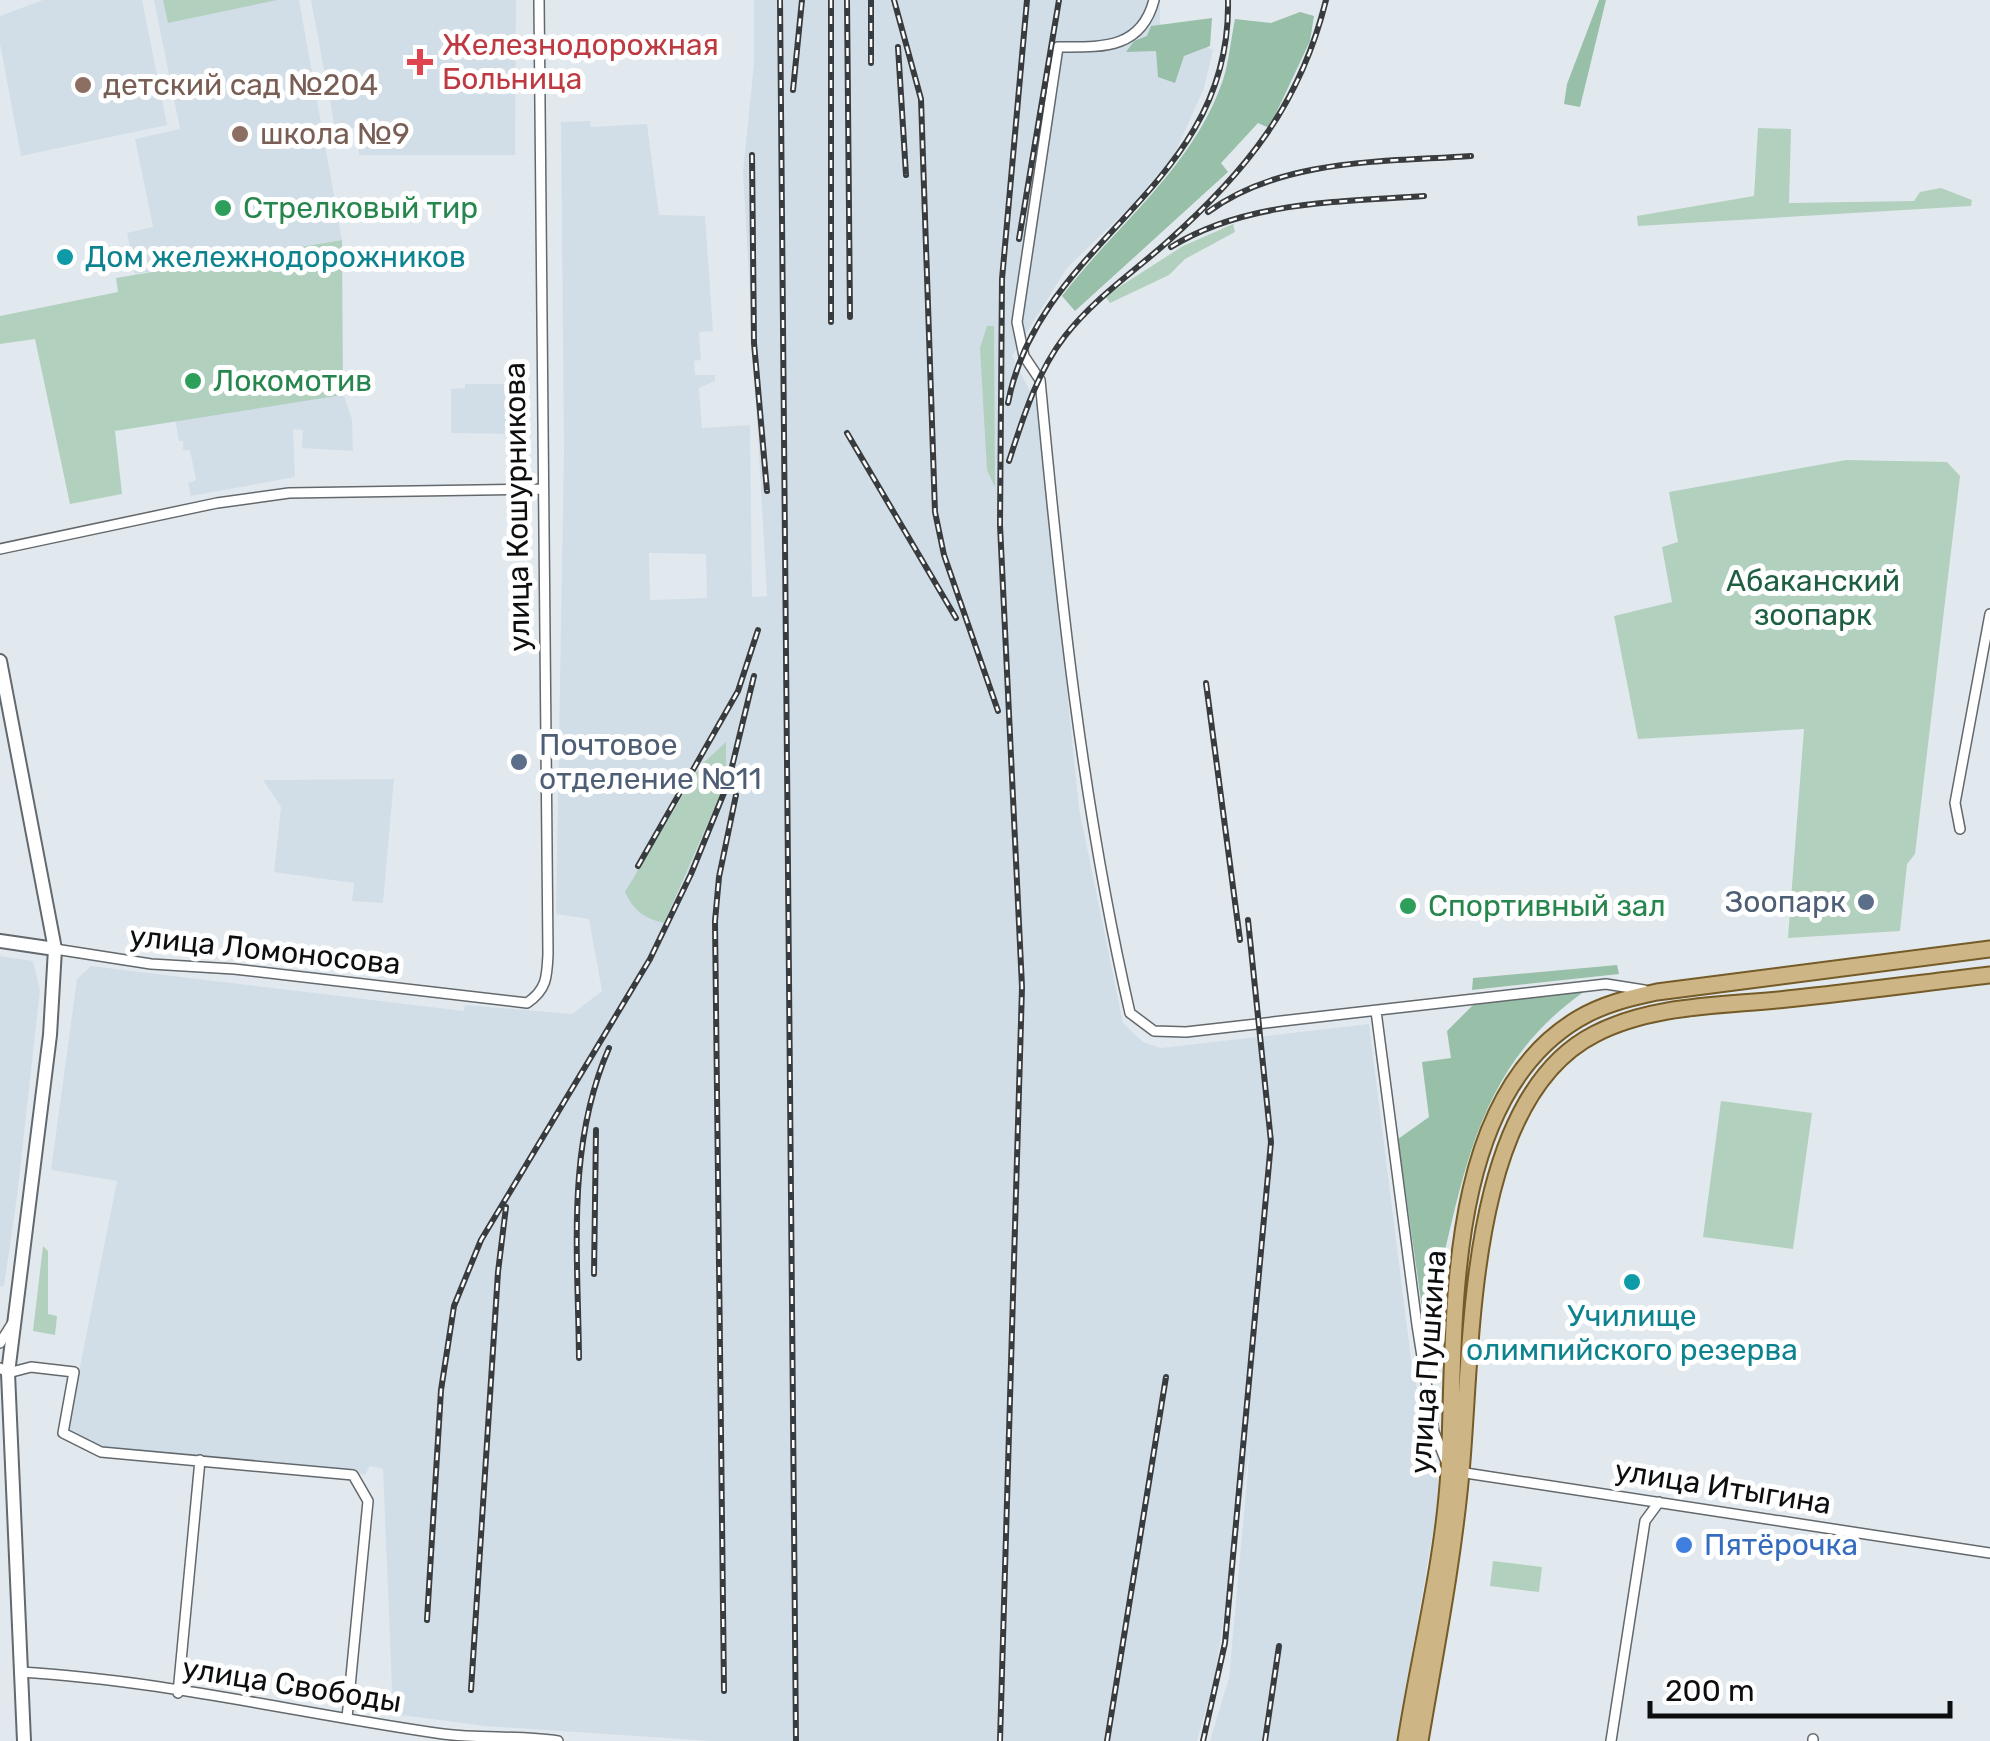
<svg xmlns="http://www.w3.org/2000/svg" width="1990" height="1741" viewBox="0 0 1990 1741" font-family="Rubik,sans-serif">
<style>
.built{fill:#d1dee8;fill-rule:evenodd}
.green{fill:#b2d0be}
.forest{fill:#98bfa8}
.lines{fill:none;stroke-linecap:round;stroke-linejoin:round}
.street-casing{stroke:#62686c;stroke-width:12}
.secondary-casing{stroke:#62686c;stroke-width:16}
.primary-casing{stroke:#745b27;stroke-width:19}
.street{stroke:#fff;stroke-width:9}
.secondary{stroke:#fff;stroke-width:12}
.primary{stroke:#cdb585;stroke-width:15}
.rail-casing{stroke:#393c3e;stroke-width:6}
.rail{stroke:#fff;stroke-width:2.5;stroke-dasharray:8;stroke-linecap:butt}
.health-dot{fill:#e0444e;stroke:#fff;stroke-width:4}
.education-dot{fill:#8d6e63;stroke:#fff;stroke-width:4}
.leisure-dot{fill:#2e9e5b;stroke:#fff;stroke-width:4}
.culture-dot{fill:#0f9aa8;stroke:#fff;stroke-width:4}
.service-dot{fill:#5c6f8a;stroke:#fff;stroke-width:4}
.shop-dot{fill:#3f7fe0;stroke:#fff;stroke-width:4}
.labels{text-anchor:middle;stroke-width:10;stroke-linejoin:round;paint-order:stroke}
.health-label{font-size:30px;fill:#be3a42;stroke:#fff;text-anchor:start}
.education-label{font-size:30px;fill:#785e54;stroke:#fff;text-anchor:start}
.leisure-label{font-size:30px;fill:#27864d;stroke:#fff;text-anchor:start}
.culture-label{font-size:30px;fill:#0d838f;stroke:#fff;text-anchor:start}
.street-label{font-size:30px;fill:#0c0e10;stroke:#fff}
.park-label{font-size:30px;fill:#1e5f41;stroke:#fff}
.service-label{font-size:30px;fill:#4e5e75;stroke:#fff;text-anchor:start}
.shop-label{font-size:30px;fill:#366cbe;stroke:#fff;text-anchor:start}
</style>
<rect width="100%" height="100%" fill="#e2e9ee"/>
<!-- built -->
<path class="built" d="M43,0H142L167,125L21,156L0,44V16Z
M154,0H299L342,240L135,274L127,233L153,227L135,139L180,129Z
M311,0H516L515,155H359L358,128H335Z
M754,0H1160V24L1213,50L1204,88L1174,155L1134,203L1067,268L1012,356L1038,407L1079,808L1123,1023L1143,1042L1161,1048L1369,1024L1412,1367L1440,1490L1397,1741H1210L1229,1678L1250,1447L1214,1681L1197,1741H711L485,1726L393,1714L383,1469L370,1466L365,1475L331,1467L102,1448L67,1432L117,1181L51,1170L77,979L91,966L464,1011L465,1005L572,1014L602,991L589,919L556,914L564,450L561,122L590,121L591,127L647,124L659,215L705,216L713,331L699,332L701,360L694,361L695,375H715V381L699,388L702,428L750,425L752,597L767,596L743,172L754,63ZM649,553L706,554L707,598L650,600Z
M465,384H518V434L451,433V389L465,388Z
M344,395L352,419L353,451L302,448L303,430L293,429L295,477L191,496L188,483L196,480L190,450H183V441H179L175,420Z
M394,779L383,903L352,901L354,883L274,872L281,807L263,780Z
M0,956L33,961L40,990L17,1197L4,1286L0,1287Z"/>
<!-- green -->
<path class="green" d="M163,0H277L168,23Z
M1758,128L1791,129L1789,203L1914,201L1920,192L1941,188L1972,200L1971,206L1638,226L1637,216L1754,196Z
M1233,224L1235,232L1185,259L1169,275L1110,303L1105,296L1183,246Z
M342,240L343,395L115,431L122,494L70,504L35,339L0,344V316L118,292L116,278Z
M987,326H994L995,487L987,470L980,348Z
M1846,460L1947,462L1960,476L1915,854L1907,864L1900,931L1788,938L1804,729L1638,739L1614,616L1672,602L1662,547L1678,542L1669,492Z
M726,742V782L664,923C644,918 634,911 625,892L701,765Z
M1721,1101L1812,1113L1793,1249L1703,1237Z
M43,1246L48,1251V1314L57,1316L55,1335L33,1331Z
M1493,1561L1542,1567L1539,1592L1490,1586Z"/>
<!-- forest -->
<path class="forest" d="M1599,0H1606L1580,107L1564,104L1567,84Z
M1300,12L1314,16L1310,41L1269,128L1258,123L1221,163L1228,172L1075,311L1062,296C1116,225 1193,168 1223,80C1229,61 1231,39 1235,19L1271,23Z
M1212,18L1210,46L1184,56L1175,83L1158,77L1156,51L1126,52L1134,41L1147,36L1151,26Z
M1617,965L1619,974L1472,990L1473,978Z
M1585,991C1485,1061 1467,1156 1441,1268L1432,1269L1427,1295L1438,1307L1434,1359L1430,1364L1398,1139L1429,1117L1422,1062L1451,1058L1447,1031L1473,1005Z"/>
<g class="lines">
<!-- street casing -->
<g class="street-casing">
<path id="street" d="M1154,0C1141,50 1101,47 1058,47L1017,322L1024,356L1040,380C1060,593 1082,804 1130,1013L1154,1031L1186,1032L1606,984L1644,990
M0,549L217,503L289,493L541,489
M1960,829L1955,803L1990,614
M55,949L151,964L234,969L527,1003C547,990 547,976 548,954L539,0
M1376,1011L1417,1325L1434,1432L1445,1459
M0,1343L12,1324
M0,1368L8,1373L31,1367L74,1372L63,1433L101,1452L353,1475L368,1501L347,1718
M1459,1472L1990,1553
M20,1672C162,1680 302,1714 443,1734C481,1739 520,1735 558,1741
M178,1693L200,1460
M1611,1741L1645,1521L1659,1502
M1813,1741V1739"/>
</g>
<!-- secondary casing -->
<g class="secondary-casing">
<path id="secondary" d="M0,661L55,949L50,1035L8,1373L24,1741
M0,941L55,949"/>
</g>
<!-- primary casing -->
<g class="primary-casing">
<path id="primary" d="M1406,1741C1420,1651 1444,1561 1449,1470C1456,1332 1440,1101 1578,1019C1603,1004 1629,998 1657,992L1990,949
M1420,1741C1435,1652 1453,1562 1461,1472C1473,1346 1465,1100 1595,1034C1653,1004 1724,1006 1787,999C1855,992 1922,983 1990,975"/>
</g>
<!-- street -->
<use href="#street" class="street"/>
<!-- secondary -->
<use href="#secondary" class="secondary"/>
<!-- primary -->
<use href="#primary" class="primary"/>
<!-- rail casing -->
<g class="rail-casing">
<path id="rail" d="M780,0L796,1741
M831,0V322
M847,0L850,317
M894,0L921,99L935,512L944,555L998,711
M898,47L906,175
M871,63V0
M793,90L802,0
M752,155L754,343L767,491
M1208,212C1282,158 1384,162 1471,156
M1019,239L1059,0
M1171,247C1245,201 1340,202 1424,196
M1008,403C1039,238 1232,189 1228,0
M847,433L956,618
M1009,461C1023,418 1037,372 1065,336C1094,299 1131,274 1166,243C1246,172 1300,105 1326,0
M1206,683L1240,940
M638,866L738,691L758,630
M594,1274L596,1130
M579,1358C578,1253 566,1146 609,1048
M427,1620L441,1390L454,1306L481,1240L650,959L691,874L728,783L754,676
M471,1690L498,1272L506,1207
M724,1691L715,921L719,877L736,795
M1000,1741L1022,987L1000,525L1002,279L1027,0
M1107,1741L1166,1377
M1203,1741L1225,1643L1271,1142L1248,920
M1265,1741L1279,1646"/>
</g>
<!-- rail -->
<use href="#rail" class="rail"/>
</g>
<!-- markers -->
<path class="health-dot" d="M415 47h10v10h10v10h-10v10h-10v-10h-10v-10h10z"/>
<g class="education-dot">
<circle cx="83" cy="85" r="10"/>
<circle cx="240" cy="134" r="10"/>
</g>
<g class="leisure-dot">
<circle cx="223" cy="208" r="10"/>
<circle cx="193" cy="381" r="10"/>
<circle cx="1408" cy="906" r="10"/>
</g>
<g class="culture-dot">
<circle cx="65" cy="257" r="10"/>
<circle cx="1632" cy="1282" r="10"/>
</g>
<g class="service-dot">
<circle cx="519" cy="762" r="10"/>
<circle cx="1866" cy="902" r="10"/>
</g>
<circle class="shop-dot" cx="1684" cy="1545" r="10"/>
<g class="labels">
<!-- health labels -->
<g class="health-label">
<text x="442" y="55">Железнодорожная<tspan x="442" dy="34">Больница</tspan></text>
</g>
<!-- education labels -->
<g class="education-label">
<text x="103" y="95">детский сад №204</text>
<text x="260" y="144">школа №9</text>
</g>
<!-- leisure labels -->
<g class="leisure-label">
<text x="243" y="218">Стрелковый тир</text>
<text x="213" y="391">Локомотив</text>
<text x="1428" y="916">Спортивный зал</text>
</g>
<!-- culture labels -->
<g class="culture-label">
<text x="85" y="267">Дом жележнодорожников</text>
<text x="1632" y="1326" text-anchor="middle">Училище<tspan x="1632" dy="34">олимпийского резерва</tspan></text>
</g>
<!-- street labels -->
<g class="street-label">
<text transform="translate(517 507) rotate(-91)" y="10">улица Кошурникова</text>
<text transform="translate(265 950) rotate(6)" y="10">улица Ломоносова</text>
<text transform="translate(1428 1362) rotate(-86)" y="10">улица Пушкина</text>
<text transform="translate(1723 1487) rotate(9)" y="10">улица Итыгина</text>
<text transform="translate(292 1685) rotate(9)" y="10">улица Свободы</text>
</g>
<!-- park labels -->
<g class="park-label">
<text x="1813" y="591">Абаканский<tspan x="1813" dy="34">зоопарк</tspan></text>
</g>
<!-- service labels -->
<g class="service-label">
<text x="539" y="755">Почтовое<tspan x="539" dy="34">отделение №11</tspan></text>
<text x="1846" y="912" text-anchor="end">Зоопарк</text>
</g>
<!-- shop labels -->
<g class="shop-label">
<text x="1704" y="1555">Пятёрочка</text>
</g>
</g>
<!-- scale -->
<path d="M1650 1701v15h300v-15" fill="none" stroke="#0c0e10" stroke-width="5"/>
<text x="1665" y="1701" font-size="30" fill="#0c0e10" stroke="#ffffff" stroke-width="8" paint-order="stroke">200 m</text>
</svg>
